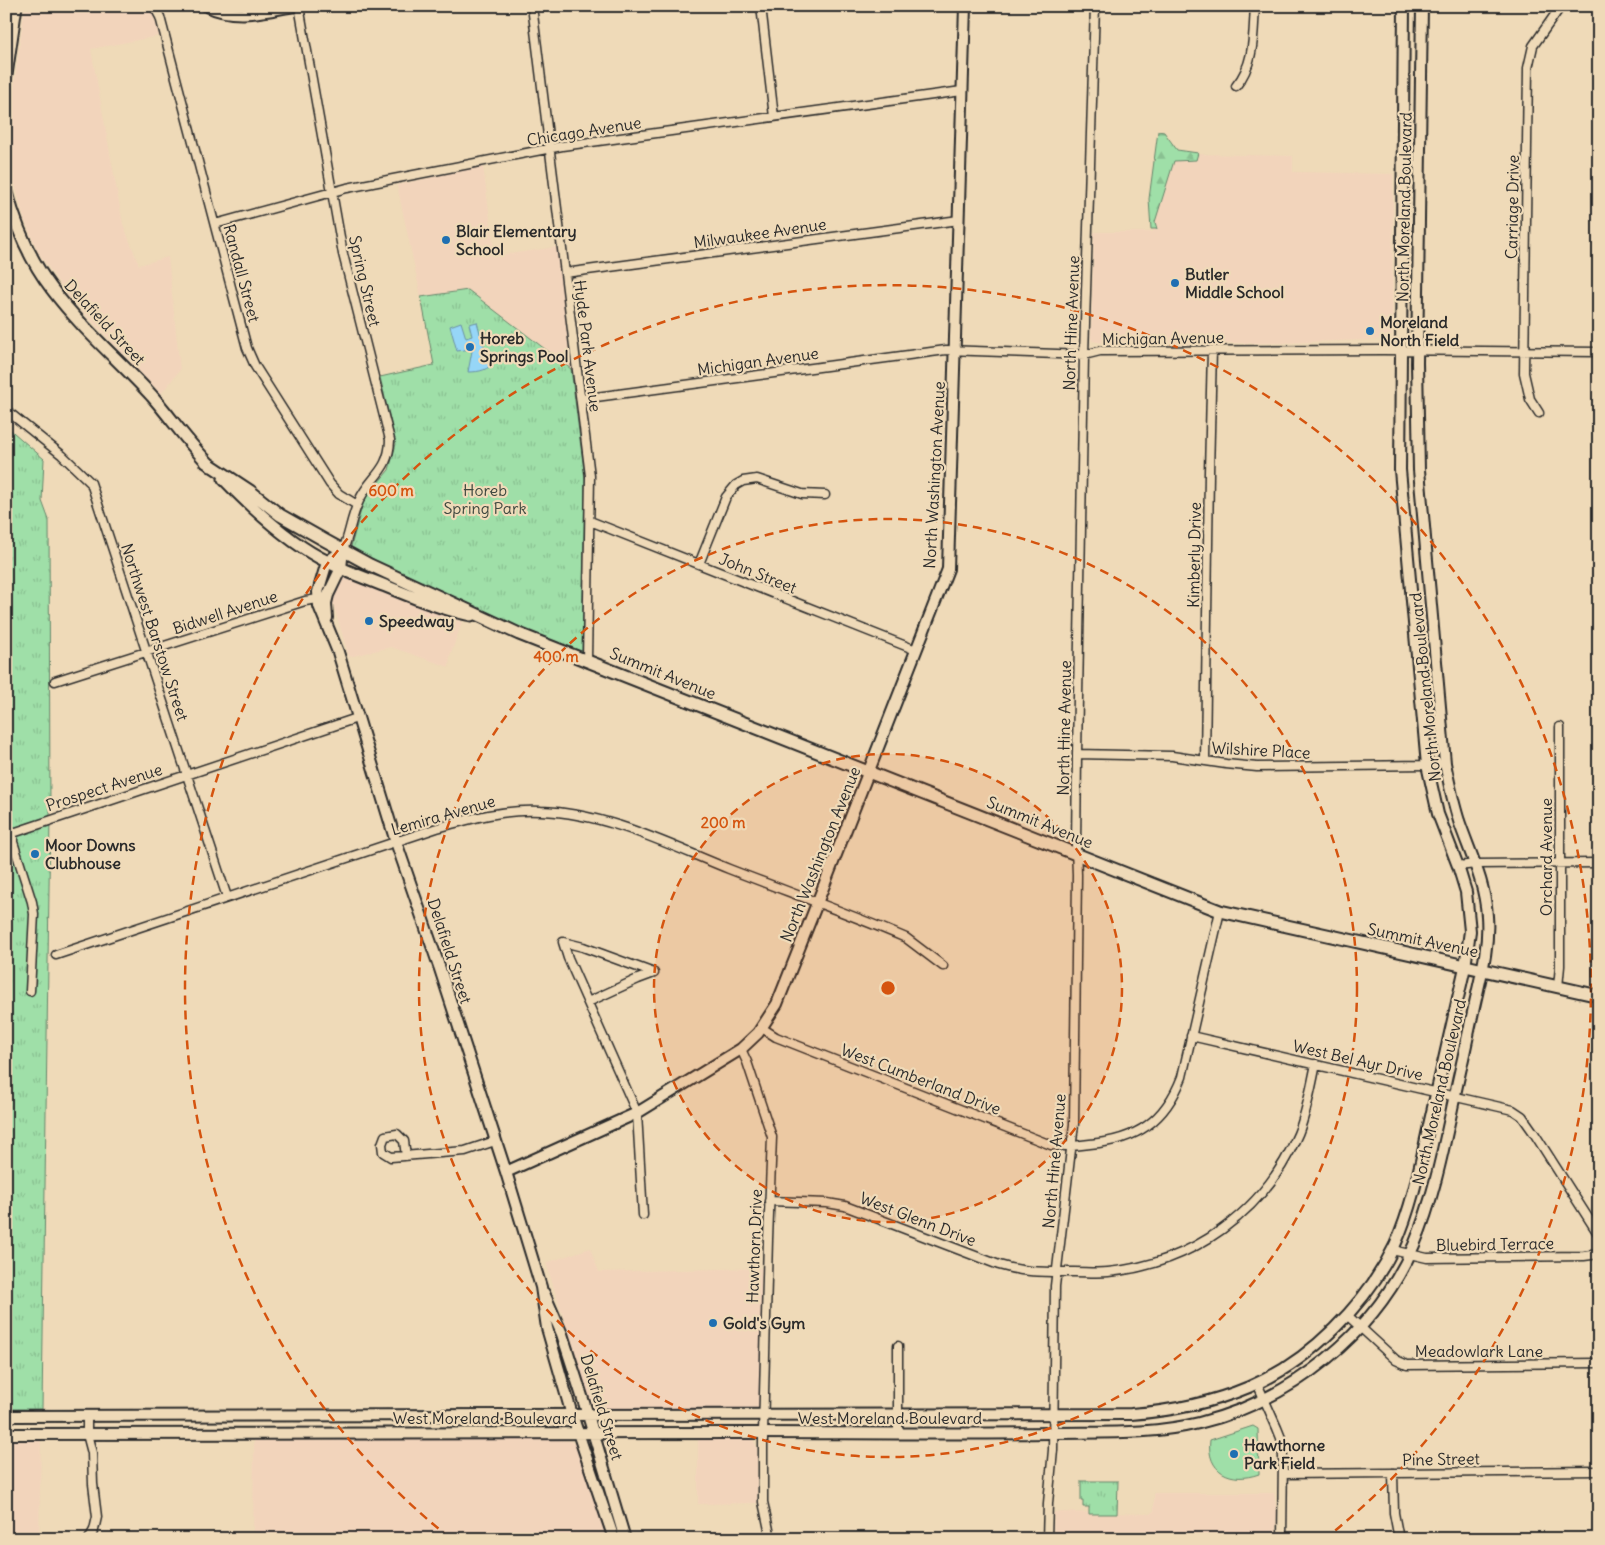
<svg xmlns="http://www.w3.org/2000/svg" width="1605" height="1545" viewBox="0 0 1605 1545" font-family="Delius,sans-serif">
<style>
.built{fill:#f2d4bb}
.grass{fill:url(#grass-tufts);stroke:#65856a}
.forest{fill:url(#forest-firs);stroke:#65856a}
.pitch{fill:#9fdfa8;stroke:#65856a}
.water{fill:#96d6f7;stroke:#6b92a5}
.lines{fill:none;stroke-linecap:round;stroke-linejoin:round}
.minor-casing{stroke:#2b2b2b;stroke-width:11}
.tertiary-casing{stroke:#2b2b2b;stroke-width:14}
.secondary-casing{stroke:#2b2b2b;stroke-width:15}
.minor{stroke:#efdab8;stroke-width:8}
.tertiary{stroke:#efdab8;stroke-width:10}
.secondary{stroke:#efdab8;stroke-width:11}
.ring{fill:none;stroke:#d5540f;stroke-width:2.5;stroke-dasharray:9 6}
.poi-dot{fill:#1f6fb2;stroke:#efdab8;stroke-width:2}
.labels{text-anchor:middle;stroke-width:4.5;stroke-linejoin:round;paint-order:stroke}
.street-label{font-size:16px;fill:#2b2b2b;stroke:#efdab8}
.poi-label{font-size:16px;font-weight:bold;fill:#2b2b2b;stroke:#efdab8;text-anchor:start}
.park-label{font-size:16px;fill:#3c463e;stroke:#efdab8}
.centre{fill:#d5540f;stroke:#efdab8;stroke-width:2.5}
.ring-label{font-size:15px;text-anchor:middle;font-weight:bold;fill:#d5540f;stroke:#efdab8;stroke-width:4.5;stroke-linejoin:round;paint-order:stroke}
</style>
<defs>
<pattern id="grass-tufts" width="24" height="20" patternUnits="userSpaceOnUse" patternTransform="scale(1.25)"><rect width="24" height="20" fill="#9fdfa8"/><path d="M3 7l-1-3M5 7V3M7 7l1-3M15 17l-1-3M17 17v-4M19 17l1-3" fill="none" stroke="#89c091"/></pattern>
<pattern id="forest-firs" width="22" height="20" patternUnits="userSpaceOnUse" patternTransform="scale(1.25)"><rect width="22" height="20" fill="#9fdfa8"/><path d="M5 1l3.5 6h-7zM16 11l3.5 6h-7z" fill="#89c091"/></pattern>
</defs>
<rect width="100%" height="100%" fill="#efdab8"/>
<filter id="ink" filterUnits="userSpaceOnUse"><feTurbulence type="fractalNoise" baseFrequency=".02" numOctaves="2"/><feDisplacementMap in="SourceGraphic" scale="10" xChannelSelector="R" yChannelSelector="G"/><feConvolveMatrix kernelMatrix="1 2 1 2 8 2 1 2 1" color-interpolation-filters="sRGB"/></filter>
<g filter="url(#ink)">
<!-- built -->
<path class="built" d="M25,6H151L159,36L91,49L123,224L139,265L168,257L180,370L161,394L66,294L38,252L24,219L14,181L9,128L13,93Z
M1154,153L1293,156V172L1393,174L1392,339L1278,343H1104L1092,341L1091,337L1094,232H1153Z
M483,166L495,256L557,247L571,369L468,290L421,297L397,185Z
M343,576L462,622L450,656L449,667L391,647L349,657L332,600L340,577Z
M590,1248L599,1272L762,1268L759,1403V1406L755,1412L593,1410L546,1263Z
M548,1439L571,1441L576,1445L607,1539H253L254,1441Z
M698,1439L753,1440L757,1448V1503L698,1504Z
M6,1440H41L39,1539H6Z
M1154,1493H1274L1277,1513L1275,1539H1053L1054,1512L1151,1514L1154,1511Z"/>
<!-- grass -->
<path class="grass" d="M468,290L571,369L585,479L582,652L522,630L350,550L363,503L370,492L389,470L396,444L380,377L434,365L421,297Z
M6,426L44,459L42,501L49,520L50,815L42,1409H6Z
M1081,1481H1118L1117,1514H1089V1507H1083V1501H1081Z"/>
<!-- forest -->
<path class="forest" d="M1158,131L1164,132L1177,150L1198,153L1196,160L1174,161L1155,222L1157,229H1151L1149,199Z"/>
<!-- pitch -->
<path class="pitch" d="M1253,1426L1258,1429L1259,1474C1231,1484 1206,1472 1210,1440Z"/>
<!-- water -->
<path class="water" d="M461,322L466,338L472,336L469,324L477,322L483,344L496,361C487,370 481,372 468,372L472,351L471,349L457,351L450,326Z"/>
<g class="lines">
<!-- minor casing -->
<g class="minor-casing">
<path id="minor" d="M154,6L160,17L247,348L255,366L330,484L339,494L357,505
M299,6L343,254L390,440C389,472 370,476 359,501C351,517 350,534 343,550
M532,6L590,476L587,661
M761,6L774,117
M1236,86C1255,63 1253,35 1255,6
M215,224L347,188L562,146L962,91
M565,273L959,220
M581,399L946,350L1084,355L1100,351L1383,350L1599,352
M6,410L62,455L91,483L227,897
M1539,413L1530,399L1524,373L1528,68L1533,46L1561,6
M590,521L916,650
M699,564L726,497L736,485L743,481L757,479L802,494L825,495
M55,681L305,601L318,599
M1077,754L1172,756L1226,764L1257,767L1427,765L1445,763
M1205,761L1209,472L1212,350
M1458,866L1476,864L1599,863
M56,955L437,828C472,818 505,809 541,811C607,813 669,845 729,869C788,892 848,913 906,938L943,966
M1558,987L1560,966V727
M30,991L34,914L32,902L13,842V833L357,718
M588,1002L638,979L654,973
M762,1028L776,1037L1051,1145C1064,1147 1077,1146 1090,1144C1137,1140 1165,1121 1182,1077L1220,911
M1191,1036L1513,1110L1522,1116L1534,1133L1599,1235
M741,1049L747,1062L772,1137L768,1239L763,1433V1502L771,1539
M406,1156L404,1141L397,1134L385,1136L382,1144L383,1152L391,1157L465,1151L495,1141
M769,1201L827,1203L845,1206L999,1265C1024,1273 1048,1272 1074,1272C1085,1272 1097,1273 1108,1272C1192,1264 1265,1212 1298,1134C1307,1112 1311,1087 1316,1064
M643,1215L637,1113L568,958L563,942L583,947L654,973
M1392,1250L1427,1258L1584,1256L1599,1254
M1347,1315L1396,1360L1407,1365L1599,1363
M1257,1383L1277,1428L1281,1438L1283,1457L1282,1539
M87,1416V1434L92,1453L93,1484L97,1517L94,1530L89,1539
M898,1434V1346
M1393,1473L1394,1513L1399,1539
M1283,1474L1599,1471
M1047,1539L1048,1503L1053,1450L1055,1286L1074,1124L1077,875L1076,846L1077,754L1084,355L1095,6"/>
</g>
<!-- tertiary casing -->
<g class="tertiary-casing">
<path id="tertiary" d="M207,6C235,20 265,11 294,6
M343,550L327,562L318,592L319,606L338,652L396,842L440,969L506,1172L541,1287L547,1328L572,1415L614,1539
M327,618L326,603L328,595L341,568L343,550
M506,1172L637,1113L741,1049L758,1033L777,1004L812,916L948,569L965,6
M544,1293L562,1334L588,1415L625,1539
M6,1416L1131,1414C1172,1411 1211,1403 1249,1387C1309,1362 1367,1304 1395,1245C1412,1207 1420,1166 1429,1125C1441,1072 1453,1020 1465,967L1470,931L1466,892L1458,866L1438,814L1427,765L1400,470L1404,6
M6,1434C252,1433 497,1433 742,1433C845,1433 948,1434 1051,1433C1100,1432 1151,1435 1199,1423C1292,1400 1376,1333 1414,1245C1437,1191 1447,1129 1460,1072C1466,1046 1471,1020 1477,994C1483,968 1489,943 1487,916C1485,882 1470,853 1459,821C1453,802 1449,783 1445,763L1419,470L1417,363L1422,6"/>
</g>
<!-- secondary casing -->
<g class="secondary-casing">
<path id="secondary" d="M6,75L16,6
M6,189C15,225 30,260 52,289C81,328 119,360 152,396C172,419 189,444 211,466
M206,462L250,491L280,515L326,541L370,565L519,634L1220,911L1599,996
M224,479C253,509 290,544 328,562C347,572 368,579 388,587C415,598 442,609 471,615"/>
</g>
<!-- minor -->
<use href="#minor" class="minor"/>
<!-- tertiary -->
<use href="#tertiary" class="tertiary"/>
<!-- secondary -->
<use href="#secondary" class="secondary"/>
</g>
</g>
<!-- distance rings -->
<circle cx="888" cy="988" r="234" fill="#d5540f" fill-opacity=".12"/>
<g class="ring">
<circle cx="888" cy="988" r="234"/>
<circle cx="888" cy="988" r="469"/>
<path d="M450 1538A703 703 0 1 1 1326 1538"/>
</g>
<!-- markers -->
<g class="poi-dot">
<circle cx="446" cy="240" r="5"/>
<circle cx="1175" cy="283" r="5"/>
<circle cx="1370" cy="331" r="5"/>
<circle cx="470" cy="347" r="5"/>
<circle cx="369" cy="621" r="5"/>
<circle cx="35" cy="854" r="5"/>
<circle cx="713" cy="1323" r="5"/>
<circle cx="1234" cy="1454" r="5"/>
</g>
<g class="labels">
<!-- street labels -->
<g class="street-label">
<text transform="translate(584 131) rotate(-9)" y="6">Chicago Avenue</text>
<text transform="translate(1404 207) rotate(-89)" y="6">North Moreland Boulevard</text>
<text transform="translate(1512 207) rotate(-89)" y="6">Carriage Drive</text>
<text transform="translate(760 233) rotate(-8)" y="6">Milwaukee Avenue</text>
<text transform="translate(242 273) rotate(75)" y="6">Randall Street</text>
<text transform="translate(365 281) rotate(77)" y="6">Spring Street</text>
<text transform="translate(105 322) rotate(47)" y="6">Delafield Street</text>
<text transform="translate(1071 323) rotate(-88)" y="6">North Hine Avenue</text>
<text transform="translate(1163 338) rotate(-1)" y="6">Michigan Avenue</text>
<text transform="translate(588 346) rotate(83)" y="6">Hyde Park Avenue</text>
<text transform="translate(758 361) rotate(-8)" y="6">Michigan Avenue</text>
<text transform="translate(934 475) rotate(-87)" y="6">North Washington Avenue</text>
<text transform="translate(1194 555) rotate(-89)" y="6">Kimberly Drive</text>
<text transform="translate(758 573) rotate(22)" y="6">John Street</text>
<text transform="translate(225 612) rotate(-18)" y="6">Bidwell Avenue</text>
<text transform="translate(155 632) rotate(72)" y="6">Northwest Barstow Street</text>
<text transform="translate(663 673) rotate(22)" y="6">Summit Avenue</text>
<text transform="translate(1425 687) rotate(-96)" y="6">North Moreland Boulevard</text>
<text transform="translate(1064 728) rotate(-89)" y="6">North Hine Avenue</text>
<text transform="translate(1261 750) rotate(3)" y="6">Wilshire Place</text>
<text transform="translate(104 787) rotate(-18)" y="6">Prospect Avenue</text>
<text transform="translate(443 815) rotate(-16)" y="6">Lemira Avenue</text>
<text transform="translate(1040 822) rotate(22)" y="6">Summit Avenue</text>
<text transform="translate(820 854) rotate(-68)" y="6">North Washington Avenue</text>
<text transform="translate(1546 857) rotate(-90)" y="6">Orchard Avenue</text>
<text transform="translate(1423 940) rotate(12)" y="6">Summit Avenue</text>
<text transform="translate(450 951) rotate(72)" y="6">Delafield Street</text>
<text transform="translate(1358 1060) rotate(13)" y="6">West Bel Ayr Drive</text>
<text transform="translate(921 1079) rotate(21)" y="6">West Cumberland Drive</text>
<text transform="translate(1439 1092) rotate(-77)" y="6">North Moreland Boulevard</text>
<text transform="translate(1054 1161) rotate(-85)" y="6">North Hine Avenue</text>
<text transform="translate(918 1219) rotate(21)" y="6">West Glenn Drive</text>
<text transform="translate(1495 1244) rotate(-1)" y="6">Bluebird Terrace</text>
<text transform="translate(754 1246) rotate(-88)" y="6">Hawthorn Drive</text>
<text x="1479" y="1357">Meadowlark Lane</text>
<text transform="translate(602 1407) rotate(73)" y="6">Delafield Street</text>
<text x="485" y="1424">West Moreland Boulevard</text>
<text x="890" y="1424">West Moreland Boulevard</text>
<text transform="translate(1441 1459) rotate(-1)" y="6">Pine Street</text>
</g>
<!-- poi labels -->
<g class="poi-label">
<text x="456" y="237">Blair Elementary<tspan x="456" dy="18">School</tspan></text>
<text x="1185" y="280">Butler<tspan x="1185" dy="18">Middle School</tspan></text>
<text x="1380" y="328">Moreland<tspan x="1380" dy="18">North Field</tspan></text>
<text x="480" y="344">Horeb<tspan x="480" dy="18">Springs Pool</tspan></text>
<text x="379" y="627">Speedway</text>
<text x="45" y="851">Moor Downs<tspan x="45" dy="18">Clubhouse</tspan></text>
<text x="723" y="1329">Gold's Gym</text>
<text x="1244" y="1451">Hawthorne<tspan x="1244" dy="18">Park Field</tspan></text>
</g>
<!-- park labels -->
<g class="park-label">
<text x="485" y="496">Horeb<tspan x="485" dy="18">Spring Park</tspan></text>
</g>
</g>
<circle cx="888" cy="988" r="8" class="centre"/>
<g class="ring-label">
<text x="391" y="496">600 m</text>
<text x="556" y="662">400 m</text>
<text x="723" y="828">200 m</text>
</g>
<!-- margin -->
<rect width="1605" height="1545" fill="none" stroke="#efdab8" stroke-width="25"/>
<rect x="12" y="12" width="1580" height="1520" fill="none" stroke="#2b2b2b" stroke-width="2" filter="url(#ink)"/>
</svg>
